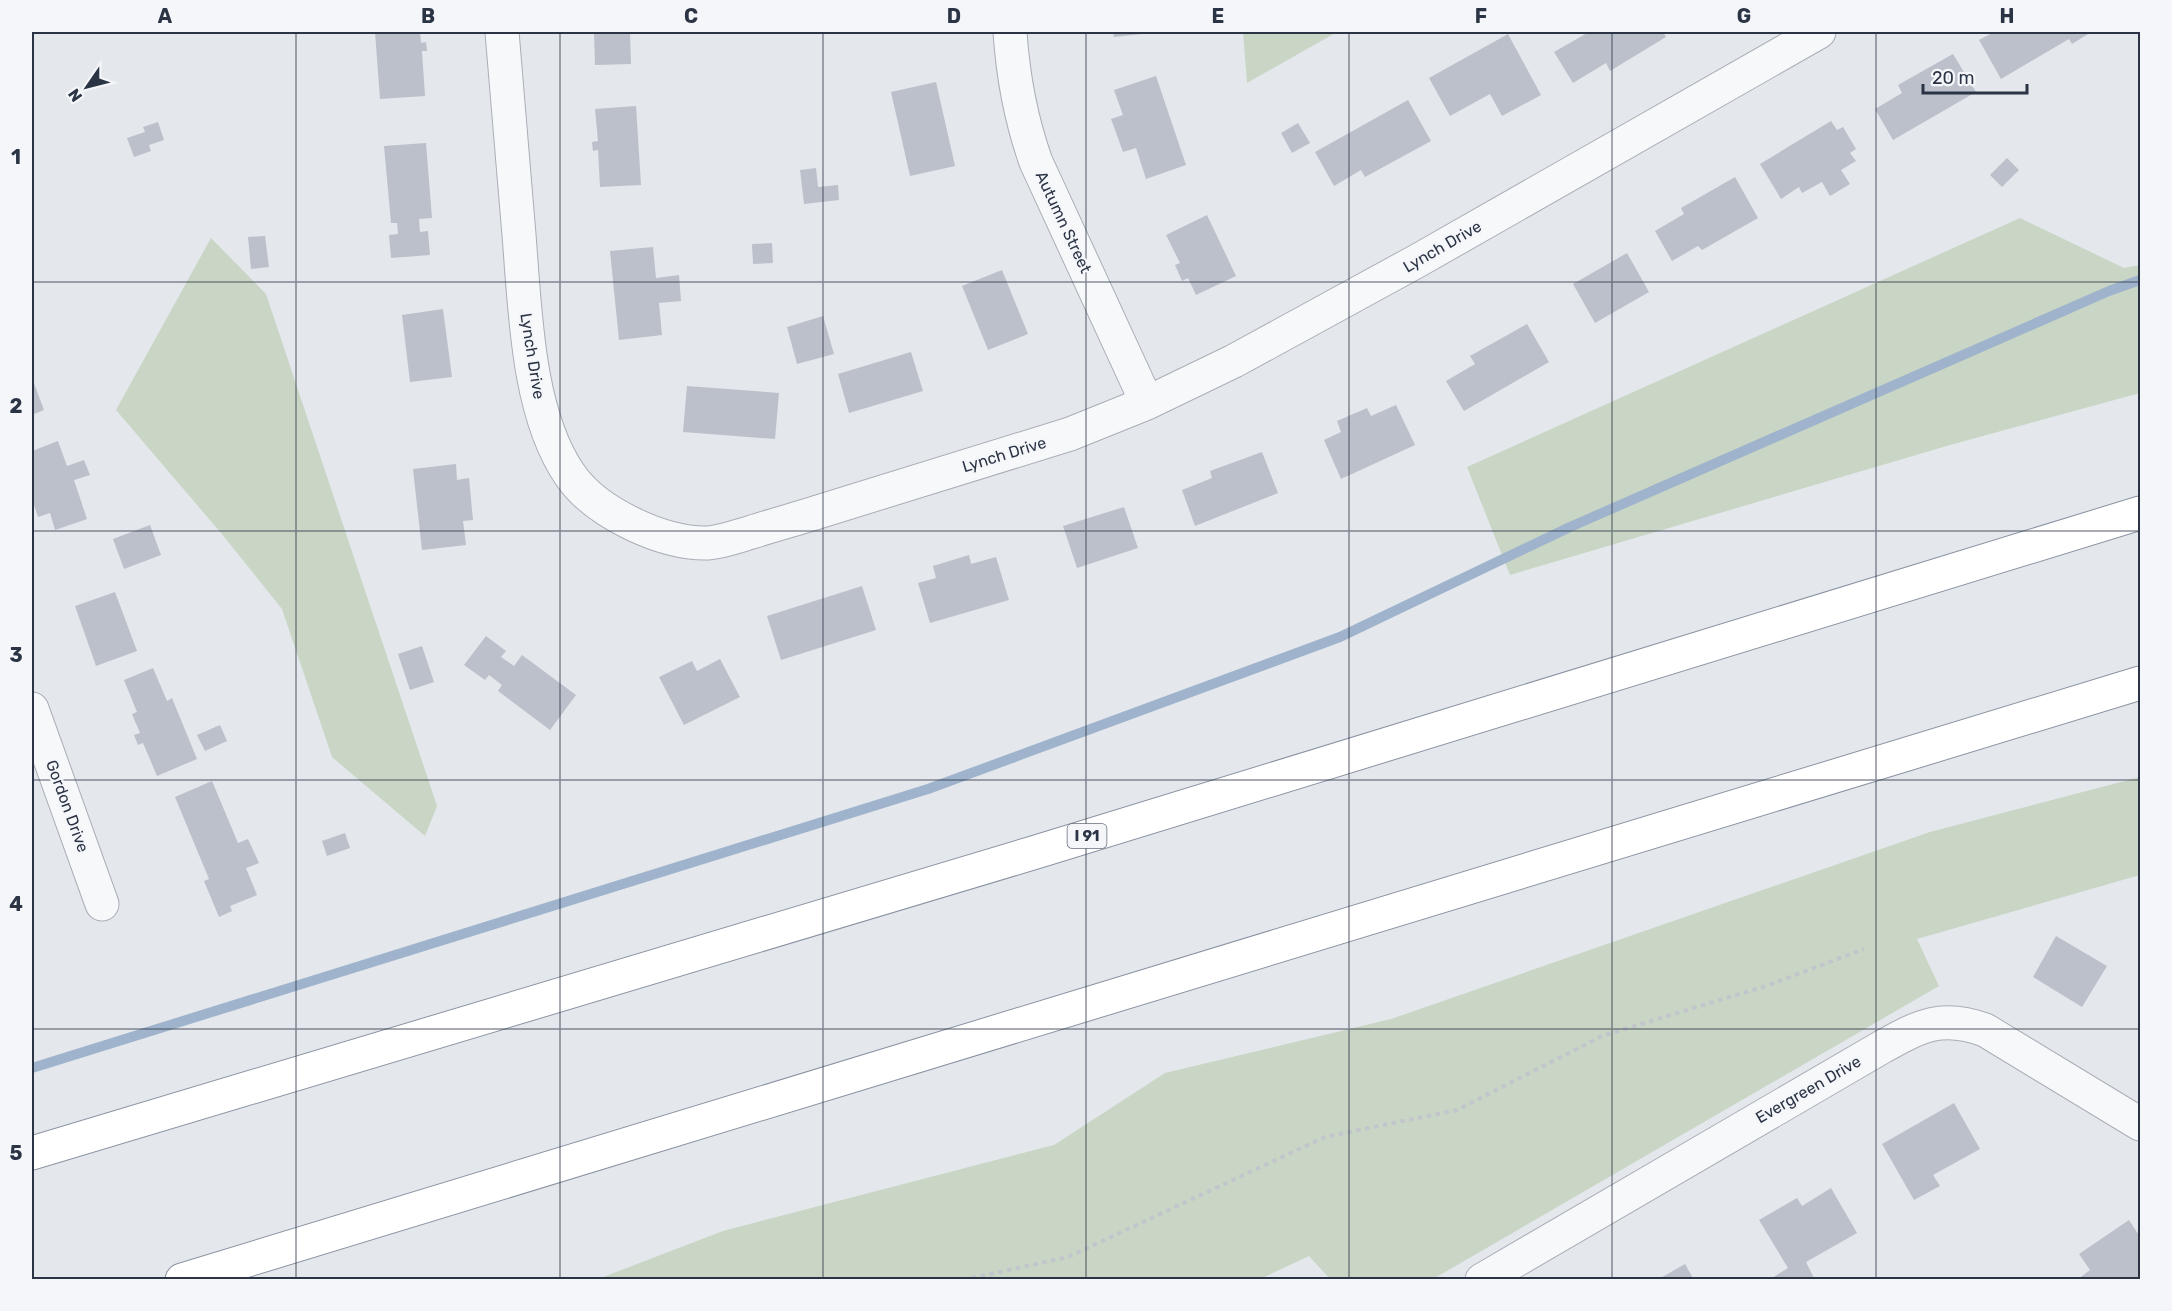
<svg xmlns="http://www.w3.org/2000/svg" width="2172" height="1311" viewBox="0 0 2172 1311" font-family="Rubik,sans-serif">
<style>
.green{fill:#c9d6c5}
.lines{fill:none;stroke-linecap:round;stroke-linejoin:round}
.stream{stroke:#9fb4cc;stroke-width:10}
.building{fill:#bbc0ca}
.minor-casing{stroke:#a9aeb7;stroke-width:35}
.highway-casing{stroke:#8b94a3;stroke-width:35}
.path{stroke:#c2c5cb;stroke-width:4;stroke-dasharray:4.5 4.5;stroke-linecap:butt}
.minor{stroke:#f7f8fa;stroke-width:33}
.highway{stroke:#fff;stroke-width:33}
.grid{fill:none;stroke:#2b3445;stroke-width:1.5;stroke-opacity:0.55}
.labels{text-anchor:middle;stroke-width:4.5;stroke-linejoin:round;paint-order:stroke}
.shield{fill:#f4f6f9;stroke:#676e7b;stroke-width:1.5}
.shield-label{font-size:15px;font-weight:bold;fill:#2b3445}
.street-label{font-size:16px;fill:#2b3445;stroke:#f4f6f9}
.neatline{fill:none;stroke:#2b3445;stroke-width:2}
.grid-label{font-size:20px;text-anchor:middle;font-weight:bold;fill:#2b3445}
</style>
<rect width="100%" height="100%" fill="#e4e7ec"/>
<!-- green -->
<path class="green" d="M1243,32H1337L1247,83Z
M2020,218L2124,268L2140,265V393L1950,445L1510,575L1467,467Z
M211,238L266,294L437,806L425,836L332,757L282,609L221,533L116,410Z
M2140,777V875L1917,939L1939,986L1433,1279H1330L1309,1256L1258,1280L598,1279L723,1231L1054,1145L1165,1073L1391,1019L1930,832Z"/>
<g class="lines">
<!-- stream -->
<path class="stream" d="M32,1068L928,789L1340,637L1570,527L2109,291L2140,280"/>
</g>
<!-- building -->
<path class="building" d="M375,32H420L421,43L426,42L427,51H422L425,96L380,99Z
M594,32H630L631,64L595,65Z
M1113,32H1151V33L1114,37Z
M1589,32H1663L1666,37L1610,71L1606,63L1573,83L1554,52Z
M1994,32H2086L2088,34L2072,44L2069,39L2001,79L1979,40Z
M1508,34L1541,95L1502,116L1490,94L1450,116L1429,78Z
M1953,54L1976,92L1893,140L1875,109L1902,93L1898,85Z
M1156,76L1186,165L1146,179L1136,148L1123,152L1111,119L1123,115L1114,90Z
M936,82L955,166L910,176L891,92Z
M1408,100L1431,141L1365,177L1361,170L1334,186L1315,152Z
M636,106L641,185L600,187L598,150L593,151L592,142L598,141L595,109Z
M1831,121L1837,130L1843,127L1856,149L1850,153L1856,161L1841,170L1850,184L1830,196L1822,182L1802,193L1799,187L1781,199L1760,164Z
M158,122L164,140L149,145L151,151L134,157L127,138L145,132L143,127Z
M1298,123L1310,143L1292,153L1281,133Z
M426,143L432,218L419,219L420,232L428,231L430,255L391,258L389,235L398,234L397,223H391L384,146Z
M2007,158L2019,170L2002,187L1990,175Z
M816,168L818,187L838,185L839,200L804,204L800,170Z
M1735,177L1758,218L1702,250L1698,246L1672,261L1655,231L1684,214L1681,208Z
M1207,215L1236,276L1196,295L1188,278L1182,281L1175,265L1180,263L1166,235Z
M265,236L269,267L251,269L248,237Z
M772,243L773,263L753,264L752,244Z
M653,247L656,278L679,275L681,301L659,303L662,335L619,340L610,251Z
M1627,253L1649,292L1595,323L1573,284Z
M1002,270L1028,334L988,350L962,286Z
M443,309L452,377L410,382L402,315Z
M823,316L834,354L797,364L787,327Z
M1527,324L1549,362L1464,411L1446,381L1475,364L1470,356Z
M911,352L923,391L849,413L838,374Z
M32,378L44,410L32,415Z
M687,386L779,393L775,439L683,432Z
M1396,405L1415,445L1341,479L1324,440L1341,432L1337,421L1367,408L1371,416Z
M58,441L67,466L84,460L90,475L74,480L87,519L55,530L50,513L38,517L32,499V451Z
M1262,452L1278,493L1195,526L1182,490L1212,478L1210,471Z
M456,464L457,480L469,478L473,520L463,521L466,545L422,550L413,469Z
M1124,507L1138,548L1077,568L1063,526Z
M150,525L161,555L124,569L113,539Z
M969,555L971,564L996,557L1009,600L930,623L918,583L936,578L933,566Z
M862,586L876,630L781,660L767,616Z
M115,592L137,651L96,666L75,606Z
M486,636L506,651L501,657L514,666L522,655L576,695L550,730L498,691L502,685L489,675L485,680L464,665Z
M422,646L434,682L410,690L398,654Z
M720,659L740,697L684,725L659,677L692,661L697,671Z
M153,668L167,701L172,698L197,759L157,776L143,743L138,745L134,735L140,733L132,714L137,712L124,680Z
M220,725L227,741L205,751L197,735Z
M212,781L238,843L248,839L259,863L246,868L257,895L230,906L232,911L219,917L204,881L209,879L175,797Z
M345,833L350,848L327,856L322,841Z
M2056,936L2107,966L2082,1007L2033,977Z
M1954,1103L1980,1149L1933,1175L1940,1186L1914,1200L1882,1144Z
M1831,1188L1857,1233L1806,1262L1815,1280H1773L1772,1278L1788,1268L1759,1220L1797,1198L1802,1206Z
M2129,1220L2140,1237V1280H2077L2090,1270L2079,1254Z
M1685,1264L1694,1280H1657Z"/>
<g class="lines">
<!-- minor casing -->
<g class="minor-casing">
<path id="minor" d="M502,32C508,99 513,167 519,235C525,308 527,413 570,475C596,513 663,544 708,543C723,542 738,536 752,532C774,525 796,519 818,512C902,486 986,460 1070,434L1147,403L1234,361L1417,261L1819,32
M1010,32C1013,77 1021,120 1036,162L1147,403
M32,709L102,904
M1482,1280L1882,1047C1920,1026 1941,1014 1985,1030L2140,1124"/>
</g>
<!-- highway casing -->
<g class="highway-casing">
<path id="highway" d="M32,1153L1036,852L2140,513
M182,1280L2140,683"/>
</g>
<!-- path -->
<path class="path" d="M963,1280L1068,1257L1325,1137L1457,1110L1602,1036L1769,985L1864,949"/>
<!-- minor -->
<use href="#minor" class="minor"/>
<!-- highway -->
<use href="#highway" class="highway"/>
</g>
<!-- grid -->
<path class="grid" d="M296,32V1280M560,32V1280M823,32V1280M1086,32V1280M1349,32V1280M1612,32V1280M1876,32V1280M32,282H2140M32,531H2140M32,780H2140M32,1029H2140"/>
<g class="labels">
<!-- shield labels -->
<rect class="shield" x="1067.5" y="824" width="39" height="24" rx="4.5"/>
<g class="shield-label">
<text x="1087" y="841">I 91</text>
</g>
<!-- street labels -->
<g class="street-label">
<text transform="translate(1064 222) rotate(65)" y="6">Autumn Street</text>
<text transform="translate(1442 246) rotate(-30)" y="6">Lynch Drive</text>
<text transform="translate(533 356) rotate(81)" y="6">Lynch Drive</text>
<text transform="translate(1004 454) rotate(-17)" y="6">Lynch Drive</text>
<text transform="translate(68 806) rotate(70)" y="6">Gordon Drive</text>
<text transform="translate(1808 1089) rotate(-30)" y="6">Evergreen Drive</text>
</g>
</g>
<!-- border -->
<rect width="2172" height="1311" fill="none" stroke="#f4f6f9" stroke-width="66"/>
<!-- north arrow -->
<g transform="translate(87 87) rotate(235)" stroke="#f4f6f9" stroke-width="4.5" paint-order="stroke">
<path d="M0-4.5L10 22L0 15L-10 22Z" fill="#2b3445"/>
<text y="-9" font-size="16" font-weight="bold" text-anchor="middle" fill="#2b3445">N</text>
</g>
<!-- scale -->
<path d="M1923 84v9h104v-9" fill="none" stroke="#2b3445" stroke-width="3"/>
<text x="1932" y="84" font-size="18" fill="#2b3445" stroke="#f4f6f9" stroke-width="4.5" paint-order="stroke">20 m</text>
<rect x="33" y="33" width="2106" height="1245" class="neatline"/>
<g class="grid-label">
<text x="165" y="23">A</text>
<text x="428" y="23">B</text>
<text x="691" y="23">C</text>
<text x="954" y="23">D</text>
<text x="1218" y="23">E</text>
<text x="1481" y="23">F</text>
<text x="1744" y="23">G</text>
<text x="2007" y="23">H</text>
<text x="16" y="164">1</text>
<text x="16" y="413">2</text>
<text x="16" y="662">3</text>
<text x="16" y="911">4</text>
<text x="16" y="1160">5</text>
</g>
</svg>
